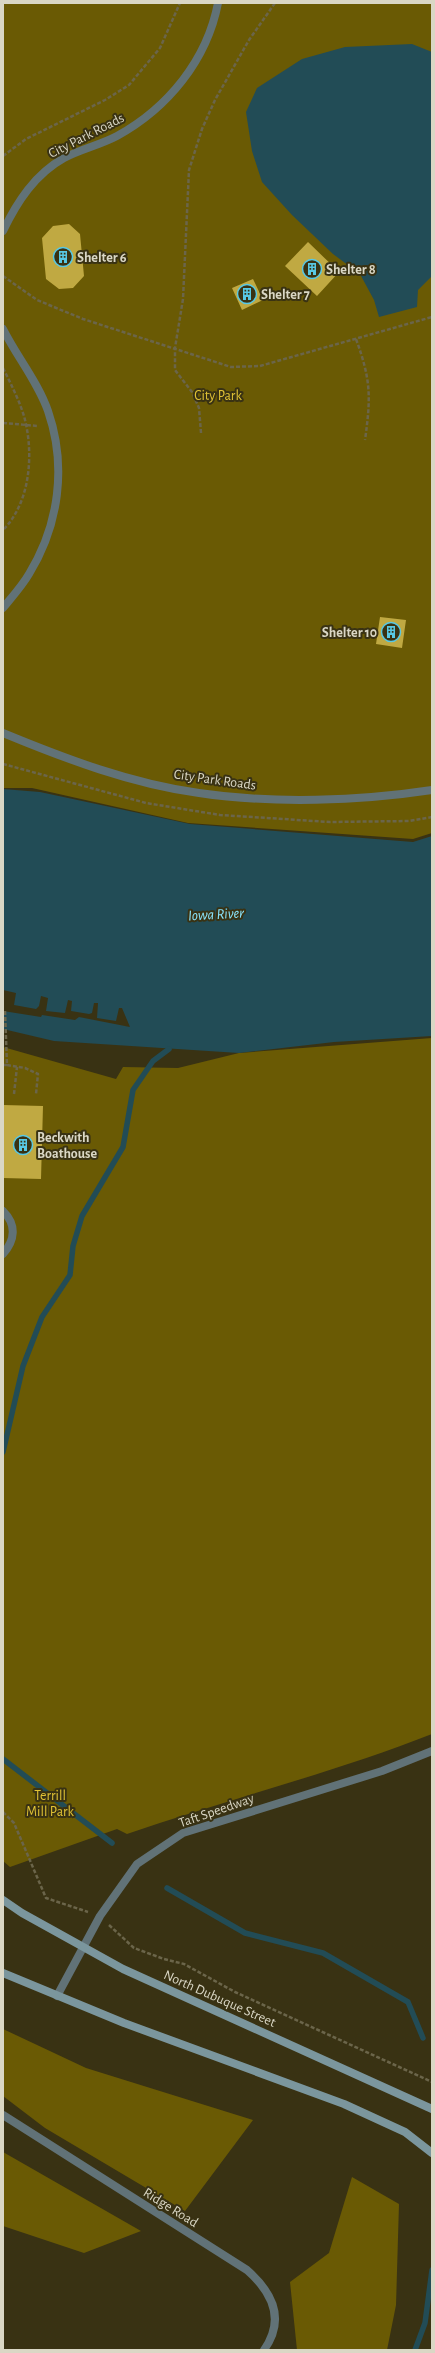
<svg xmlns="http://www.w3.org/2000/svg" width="435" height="2353" viewBox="0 0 435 2353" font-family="'Alegreya Sans',sans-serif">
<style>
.green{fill:#6a5a04}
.water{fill:#224c56}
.pier{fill:#393213}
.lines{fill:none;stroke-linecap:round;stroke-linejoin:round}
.stream{stroke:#224c56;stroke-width:5.5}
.building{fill:#c0a942}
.path{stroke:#6b654a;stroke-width:2.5;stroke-dasharray:4 2;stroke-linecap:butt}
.lane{stroke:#617277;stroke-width:8}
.street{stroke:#617277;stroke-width:8}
.secondary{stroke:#7b969d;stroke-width:8}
.labels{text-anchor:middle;stroke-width:4;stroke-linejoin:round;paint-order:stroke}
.street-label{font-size:14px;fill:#dad7c5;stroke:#393213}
.poi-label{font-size:14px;font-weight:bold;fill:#dad7c5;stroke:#393213;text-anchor:start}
.park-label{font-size:14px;fill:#e1c335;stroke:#393213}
.water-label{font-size:15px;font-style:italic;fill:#89e3fb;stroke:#393213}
</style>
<rect width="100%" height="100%" fill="#393213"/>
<!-- green -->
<path class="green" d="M3,3H432V833L413,839L188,823L32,788H3Z
M432,1038V1734C333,1773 228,1799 127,1834L117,1829L10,1867L3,1861V1047L116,1079L123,1067L178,1068L239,1053Z
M3,2029L86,2068L253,2120L185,2211L45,2128L3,2096Z
M3,2152L141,2231L84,2253L3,2226Z
M352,2177L399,2204L396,2305L387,2350H297L290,2282L329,2253Z"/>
<!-- water -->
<path class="water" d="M412,44L432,52V276L418,290L417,307L379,317L374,300L360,274L333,254L292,215L262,182L252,151L246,112L257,88L302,59L345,47Z
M3,789L40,792L190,824L413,842L432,836V1036L334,1042L239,1053L54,1041L3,1029Z"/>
<!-- pier -->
<path class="pier" d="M3,990L16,993L14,1005L36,1009L39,1006L41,996L48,998L46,1011L65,1013L68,1000L72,1001L71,1011L89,1014L92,1013L94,1003H98L97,1018L116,1021L119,1008H122L130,1027L79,1017L75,1020L42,1015L41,1017L3,1011Z"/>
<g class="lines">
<!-- stream -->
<path class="stream" d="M3,1452L23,1366L42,1317L70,1275L73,1246L82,1216L123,1147L133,1090L153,1061L169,1049
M3,1759L112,1843
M167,1888L245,1933L323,1953L408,2002L423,2038
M415,2350L425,2323L432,2270"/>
</g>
<!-- building -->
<path class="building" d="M69,224L80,234L84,276L73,288L59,289L46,279L42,238L53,226Z
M308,242L339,272L317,296L285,266Z
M253,279L263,300L242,310L232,288Z
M380,617L406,620L402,648L376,644Z
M3,1105L43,1106L41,1179L3,1178Z"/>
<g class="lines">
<!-- path -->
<path class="path" d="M3,156L26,139L105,100L129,85L160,48L180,3
M3,276L37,300L83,319L231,367L260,366L432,317
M356,339C371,380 371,397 365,440
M3,368C11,384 19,400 24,416C34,452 31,502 3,530
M3,423L38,426
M201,433L199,408L192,392L175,370V348L183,299L189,170L202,129L215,100L249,40L275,3
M3,764L146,803L220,815L330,822L409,821L432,817
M3,1065H7L5,1011
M7,1065L25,1068L38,1074L36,1094
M14,1094L17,1067
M3,1812L14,1823L46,1898L88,1912
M109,1925L134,1948L164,1959L184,1964L235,1992L432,2082"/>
<!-- lane -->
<path class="lane" d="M3,231C17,202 35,174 64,158C81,149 100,145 117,136C168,108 207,60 218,3
M3,329C17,357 38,382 48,411C67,466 59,525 29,574C22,586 12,597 3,608
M3,733C66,759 132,784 199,793C273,804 359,801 432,790
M3,1211C17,1225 15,1240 3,1254"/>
<!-- street -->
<path class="street" d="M57,1996L100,1916L137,1864L183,1833L382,1771L432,1751
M3,2115L247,2270C272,2292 286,2319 264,2350"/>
<!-- secondary -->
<path class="secondary" d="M3,1900L22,1913L123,1969L432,2109
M3,1973L124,2023L344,2104L405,2132L432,2153"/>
</g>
<!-- icons -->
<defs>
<g id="building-ring" transform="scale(1)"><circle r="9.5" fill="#393213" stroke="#58c8e4" stroke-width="1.5"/><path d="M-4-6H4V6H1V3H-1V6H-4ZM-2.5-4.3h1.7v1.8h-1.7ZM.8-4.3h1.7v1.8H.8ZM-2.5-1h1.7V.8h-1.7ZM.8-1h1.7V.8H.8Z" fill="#58c8e4"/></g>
</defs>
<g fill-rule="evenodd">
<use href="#building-ring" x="63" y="257"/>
<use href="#building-ring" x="312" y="269"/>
<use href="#building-ring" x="247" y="294"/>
<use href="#building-ring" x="391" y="632"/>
<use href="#building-ring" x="23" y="1145"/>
</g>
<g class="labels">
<!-- street labels -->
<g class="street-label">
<text transform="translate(86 135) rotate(-27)" y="5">City Park Roads</text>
<text transform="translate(215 779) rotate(8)" y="5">City Park Roads</text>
<text transform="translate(216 1810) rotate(-19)" y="5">Taft Speedway</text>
<text transform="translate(220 1998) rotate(24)" y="5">North Dubuque Street</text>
<text transform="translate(171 2207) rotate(32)" y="5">Ridge Road</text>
</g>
<!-- poi labels -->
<g class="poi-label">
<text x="77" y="262">Shelter 6</text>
<text x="326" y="274">Shelter 8</text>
<text x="261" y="299">Shelter 7</text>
<text x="377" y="637" text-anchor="end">Shelter 10</text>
<text x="37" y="1142">Beckwith<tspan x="37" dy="16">Boathouse</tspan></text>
</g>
<!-- park labels -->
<g class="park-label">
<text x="218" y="400">City Park</text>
<text x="50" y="1800">Terrill<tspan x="50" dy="16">Mill Park</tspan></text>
</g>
<!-- water labels -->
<g class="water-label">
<text transform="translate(216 914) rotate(-3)" y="5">Iowa River</text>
</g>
</g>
<!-- border -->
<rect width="435" height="2353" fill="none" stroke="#dad7c5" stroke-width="8"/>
</svg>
